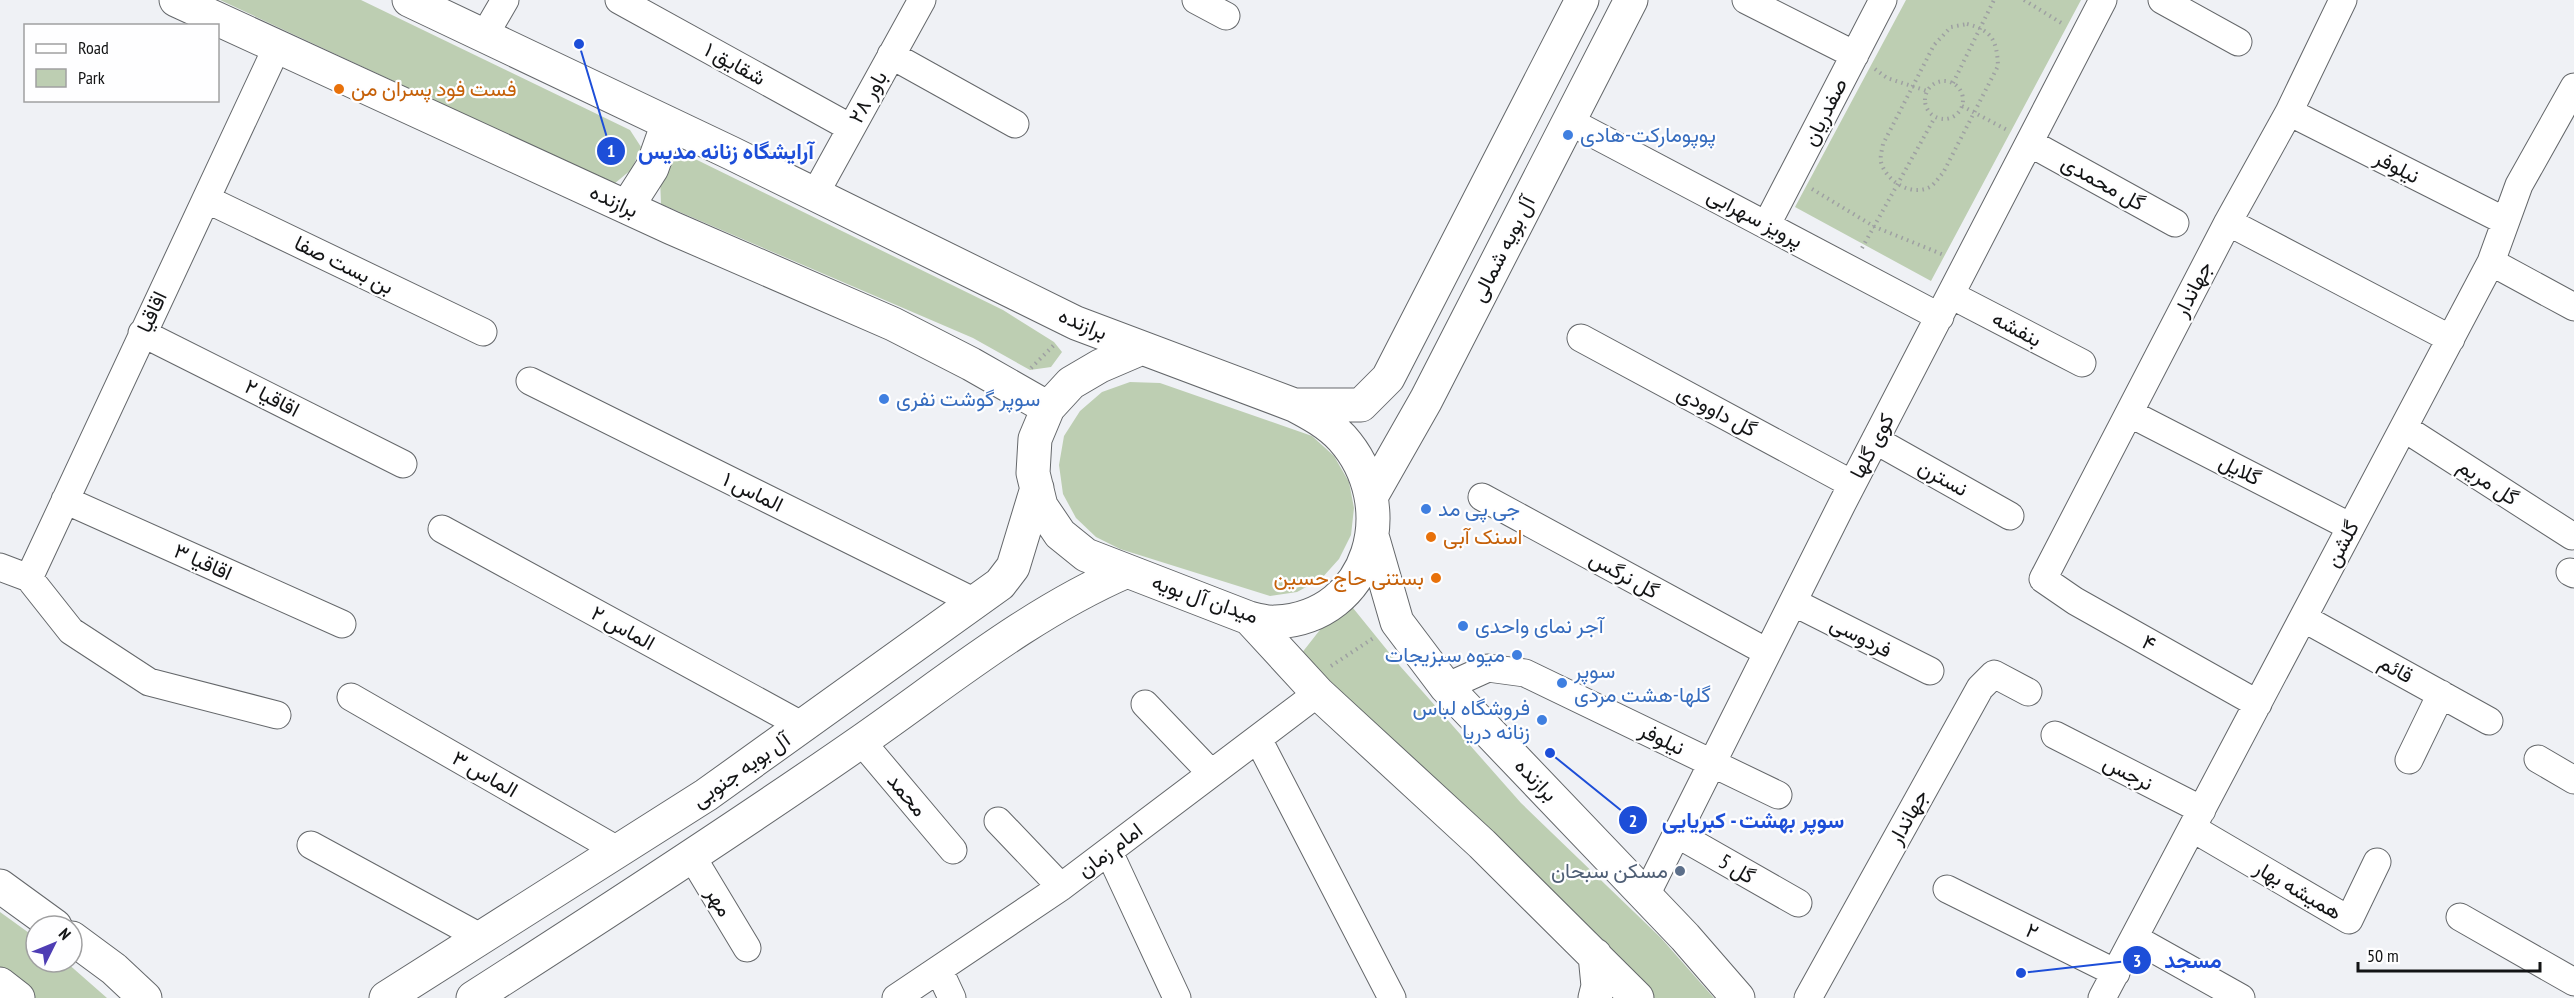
<svg xmlns="http://www.w3.org/2000/svg" width="2574" height="998" viewBox="0 0 2574 998" font-family="'PT Sans Narrow',Vazirmatn,sans-serif">
<style>
.green{fill:#bdceb2}
.lines{fill:none;stroke-linecap:round;stroke-linejoin:round}
.street-casing{stroke:#64676a;stroke-width:29}
.secondary-casing{stroke:#64676a;stroke-width:35}
.path{stroke:#9ea0a2;stroke-width:4;stroke-dasharray:1.5 4.5;stroke-linecap:butt}
.street{stroke:#fff;stroke-width:27}
.secondary{stroke:#fff;stroke-width:33}
.food-dot{fill:#e8710a;stroke:#fefeff;stroke-width:2}
.shop-dot{fill:#3f7fe0;stroke:#fefeff;stroke-width:2}
.service-dot{fill:#5c6f8a;stroke:#fefeff;stroke-width:2}
.labels{text-anchor:middle;stroke-width:4.5;stroke-linejoin:round;paint-order:stroke}
.street-label{font-size:21px;fill:#131415;stroke:#fefeff}
.food-label{font-size:21px;fill:#c56008;stroke:#fefeff;text-anchor:start}
.shop-label{font-size:21px;fill:#366cbe;stroke:#fefeff;text-anchor:start}
.service-label{font-size:21px;fill:#4e5e75;stroke:#fefeff;text-anchor:end}
.leader{fill:none;stroke:#1d4ed8;stroke-width:2}
.callout-dot{fill:#1d4ed8;stroke:#fefeff;stroke-width:2}
.mark-label{font-size:18px;text-anchor:middle;font-weight:bold;fill:#fff}
.callout-label{font-size:22px;text-anchor:middle;font-weight:bold;fill:#1d4ed8;stroke:#fefeff;stroke-width:4.5;stroke-linejoin:round;paint-order:stroke}
</style>
<rect width="100%" height="100%" fill="#eff1f5"/>
<!-- green -->
<path class="green" d="M220,0H361L630,130L641,147L632,169L614,184Z
M1906,0H2081L1931,281L1795,207Z
M693,158L1003,310L1054,342L1062,352L1051,367L1030,370L973,338L661,204L660,178L669,162Z
M1130,382L1160,383L1312,436L1334,456L1349,482L1354,508L1351,535L1339,559L1321,579L1297,592L1270,596L1120,549L1096,537L1076,518L1063,494L1059,465L1064,436L1080,411L1102,392Z
M1353,608L1400,666L1521,803L1661,938L1714,998H1654L1588,928L1301,654L1323,626Z
M0,912L36,938V962H66L107,998H32L0,973Z"/>
<g class="lines">
<!-- street casing -->
<g class="street-casing">
<path id="street" d="M619,0L851,128
M1196,0L1226,16
M1746,0L1855,55
M2162,0L2238,42
M484,36L505,0
M891,55L1015,124
M2289,112L2505,221
M1569,121L1940,317
M2030,143L2175,223
M815,194L922,0
M206,199L483,332
M2228,222L2451,339
M1767,224L1883,0
M2491,262L2574,307
M1951,295L2082,363
M142,333L403,464
M1581,338L1852,484
M530,381L975,602
M2129,413L2351,527
M2404,428L2572,536
M1875,440L2010,516
M1482,497L1767,652
M65,500L342,624
M442,529L803,726
M0,567L29,578L71,631L149,682L277,715
M2570,572L2574,574
M29,578L277,47
M1793,602L1930,671
M2303,618L2489,721
M1446,687L1488,668L1525,673L1778,795
M351,697L619,851
M1145,704L1211,773
M2258,704L2075,601L2043,579L2228,222L2289,112L2343,0
M2055,735L2202,810
M1258,739L1392,998
M861,741L953,850
M2538,759L2574,780
M2409,760L2441,694
M998,821L1061,887
M2192,828L2349,920L2377,862
M1677,834L1798,903
M311,845L482,938
M1109,852L1177,998
M691,855L747,948
M1947,889L2116,973
M1646,895L1842,504L2103,0
M2460,917L2574,982
M2134,938L2241,998
M939,970L952,998
M896,998L1061,887L1318,693
M1808,998L1980,688L1994,674L2028,692
M2102,998L2491,262L2519,185L2574,87"/>
</g>
<!-- secondary casing -->
<g class="secondary-casing">
<path id="secondary" d="M176,0L672,228L893,324L971,364L1048,408
M409,0L731,153L1076,323L1294,405C1311,414 1328,423 1342,438C1402,505 1372,617 1276,622C1267,623 1257,620 1249,618L1086,555L1060,534L1041,506L1033,473L1035,439L1048,408L1071,383L1100,366L1142,348
M627,207L652,168L668,123
M1295,405H1361L1388,378L1582,0
M1372,495L1426,400L1631,0
M1373,539L1397,622L1446,687L1685,937L1738,998
M1249,618L1318,693L1482,844L1637,998
M0,886L55,926
M72,938L114,969L145,998
M1595,955L1598,986L1595,998
M0,984L18,998
M386,998L706,795L1000,584L1013,567L1037,488
M473,998C604,914 735,829 863,740C949,680 1030,613 1127,571"/>
</g>
<!-- path -->
<path class="path" d="M2024,0L2063,24
M1967,24C1992,30 1997,41 1998,66L1943,173C1939,177 1935,184 1930,187C1911,197 1886,181 1881,162C1880,156 1882,150 1883,144L1934,45L1951,27Z
M1875,69L1887,78L1927,91
M1925 100a19 19 0 1 1 38 0a19 19 0 1 1-38 0Z
M1953,83L1994,0
M1962,106L2009,131
M1812,189L1875,227L1944,255
M1862,248L1935,117
M1031,368L1056,343
M1331,666L1375,637"/>
<!-- street -->
<use href="#street" class="street"/>
<!-- secondary -->
<use href="#secondary" class="secondary"/>
</g>
<!-- markers -->
<g class="food-dot">
<circle cx="339" cy="89" r="6"/>
<circle cx="1431" cy="537" r="6"/>
<circle cx="1436" cy="578" r="6"/>
</g>
<g class="shop-dot">
<circle cx="1568" cy="135" r="6"/>
<circle cx="884" cy="399" r="6"/>
<circle cx="1426" cy="509" r="6"/>
<circle cx="1463" cy="626" r="6"/>
<circle cx="1517" cy="655" r="6"/>
<circle cx="1562" cy="683" r="6"/>
<circle cx="1542" cy="720" r="6"/>
</g>
<circle class="service-dot" cx="1680" cy="871" r="6"/>
<g class="labels">
<!-- street labels -->
<g class="street-label">
<text transform="translate(735 64) rotate(29)" y="7">شقایق ۱</text>
<text transform="translate(868 97) rotate(-61)" y="7">باور ۲۸</text>
<text transform="translate(1825 112) rotate(-63)" y="7">صفدریان</text>
<text transform="translate(2397 167) rotate(27)" y="7">نیلوفر</text>
<text transform="translate(2103 183) rotate(29)" y="7">گل محمدی</text>
<text transform="translate(614 201) rotate(25)" y="7">برازنده</text>
<text transform="translate(1755 218) rotate(28)" y="7">پرویز سهرابی</text>
<text transform="translate(1503 249) rotate(-63)" y="7">آل بویه شمالی</text>
<text transform="translate(344 265) rotate(26)" y="7">بن بست صفا</text>
<text transform="translate(2193 289) rotate(-63)" y="7">جهاندار</text>
<text transform="translate(152 312) rotate(-65)" y="7">اقاقیا</text>
<text transform="translate(1083 324) rotate(23)" y="7">برازنده</text>
<text transform="translate(2017 329) rotate(28)" y="7">بنفشه</text>
<text transform="translate(272 398) rotate(27)" y="7">اقاقیا ۲</text>
<text transform="translate(1717 411) rotate(28)" y="7">گل داوودی</text>
<text transform="translate(1872 446) rotate(-62)" y="7">کوی گلها</text>
<text transform="translate(2240 470) rotate(27)" y="7">گلایل</text>
<text transform="translate(1943 478) rotate(29)" y="7">نسترن</text>
<text transform="translate(2488 482) rotate(33)" y="7">گل مریم</text>
<text transform="translate(753 492) rotate(26)" y="7">الماس ۱</text>
<text transform="translate(2342 544) rotate(-62)" y="7">گلشن</text>
<text transform="translate(203 562) rotate(24)" y="7">اقاقیا ۳</text>
<text transform="translate(1624 575) rotate(29)" y="7">گل نرگس</text>
<text transform="translate(1205 599) rotate(19)" y="7">میدان آل بویه</text>
<text transform="translate(623 628) rotate(29)" y="7">الماس ۲</text>
<text transform="translate(1861 637) rotate(27)" y="7">فردوسی</text>
<text transform="translate(2149 643) rotate(29)" y="7">۴</text>
<text transform="translate(2396 669) rotate(29)" y="7">قائم</text>
<text transform="translate(1662 739) rotate(26)" y="7">نیلوفر</text>
<text transform="translate(741 770) rotate(-35)" y="7">آل بویه جنوبی</text>
<text transform="translate(2128 773) rotate(27)" y="7">نرجس</text>
<text transform="translate(485 774) rotate(30)" y="7">الماس ۳</text>
<text transform="translate(1536 780) rotate(46)" y="7">برازنده</text>
<text transform="translate(907 795) rotate(50)" y="7">محمد</text>
<text transform="translate(1908 817) rotate(-61)" y="7">جهاندار</text>
<text transform="translate(1110 850) rotate(-37)" y="7">امام زمان</text>
<text transform="translate(1737 869) rotate(30)" y="7">گل 5</text>
<text transform="translate(2298 890) rotate(30)" y="7">همیشه بهار</text>
<text transform="translate(719 902) rotate(59)" y="7">مهر</text>
<text transform="translate(2032 931) rotate(26)" y="7">۲</text>
</g>
<!-- food labels -->
<g class="food-label">
<text x="351" y="96">فست فود پسران من</text>
<text x="1443" y="544">اسنک آبی</text>
<text x="1424" y="585" text-anchor="end">بستنی حاج حسین</text>
</g>
<!-- shop labels -->
<g class="shop-label">
<text x="1580" y="142">پوپومارکت-هادی</text>
<text x="896" y="406">سوپر گوشت نفری</text>
<text x="1438" y="516">جی پی مد</text>
<text x="1475" y="633">آجر نمای واحدی</text>
<text x="1505" y="662" text-anchor="end">میوه سبزیجات</text>
<text x="1574" y="678">سوپر<tspan x="1574" dy="24">گلها-هشت مردی</tspan></text>
<text x="1530" y="715" text-anchor="end">فروشگاه لباس<tspan x="1530" dy="24">زنانه دریا</tspan></text>
</g>
<!-- service labels -->
<g class="service-label">
<text x="1668" y="878">مسکن سبحان</text>
</g>
</g>
<!-- callouts -->
<path class="leader" d="M579 44L611 151M1550 753L1633 820M2021 973L2137 960"/>
<g class="callout-dot">
<circle cx="579" cy="44" r="6"/>
<circle cx="1550" cy="753" r="6"/>
<circle cx="2021" cy="973" r="6"/>
<circle cx="611" cy="151" r="15"/>
<circle cx="1633" cy="820" r="15"/>
<circle cx="2137" cy="960" r="15"/>
</g>
<g class="mark-label">
<text x="611" y="157">1</text>
<text x="1633" y="827">2</text>
<text x="2137" y="967">3</text>
</g>
<g class="callout-label">
<text x="726" y="159">آرایشگاه زنانه مدیس</text>
<text x="1753" y="828">سوپر بهشت - کبریایی</text>
<text x="2193" y="968">مسجد</text>
</g>
<!-- legend -->
<rect x="24" y="24" width="195" height="78" fill="#fefeff" stroke="#a0a0a1" stroke-width="1.5"/>
<rect x="36" y="44" width="30" height="9" fill="#ffffff" stroke="#a0a0a1" stroke-width="1.5"/>
<text x="78" y="54" font-size="18" fill="#131415">Road</text>
<rect x="36" y="69" width="30" height="18" fill="#bdceb2" stroke="#a0a0a1" stroke-width="1.5"/>
<text x="78" y="84" font-size="18" fill="#131415">Park</text>
<!-- north arrow -->
<g transform="translate(54 944) rotate(47)"><circle r="28" fill="#fefeff" stroke="#a0a0a1" stroke-width="1.5"/>
<path d="M0-4.5L10 22L0 15L-10 22Z" fill="#4e3db4"/>
<text y="-9" font-size="16" font-weight="bold" text-anchor="middle" fill="#131415">N</text>
</g>
<!-- scale -->
<path d="M2358 962v9h182v-9" fill="none" stroke="#131415" stroke-width="3"/>
<text x="2367" y="962" font-size="18" fill="#131415" stroke="#fefeff" stroke-width="4.5" paint-order="stroke">50 m</text>
</svg>
